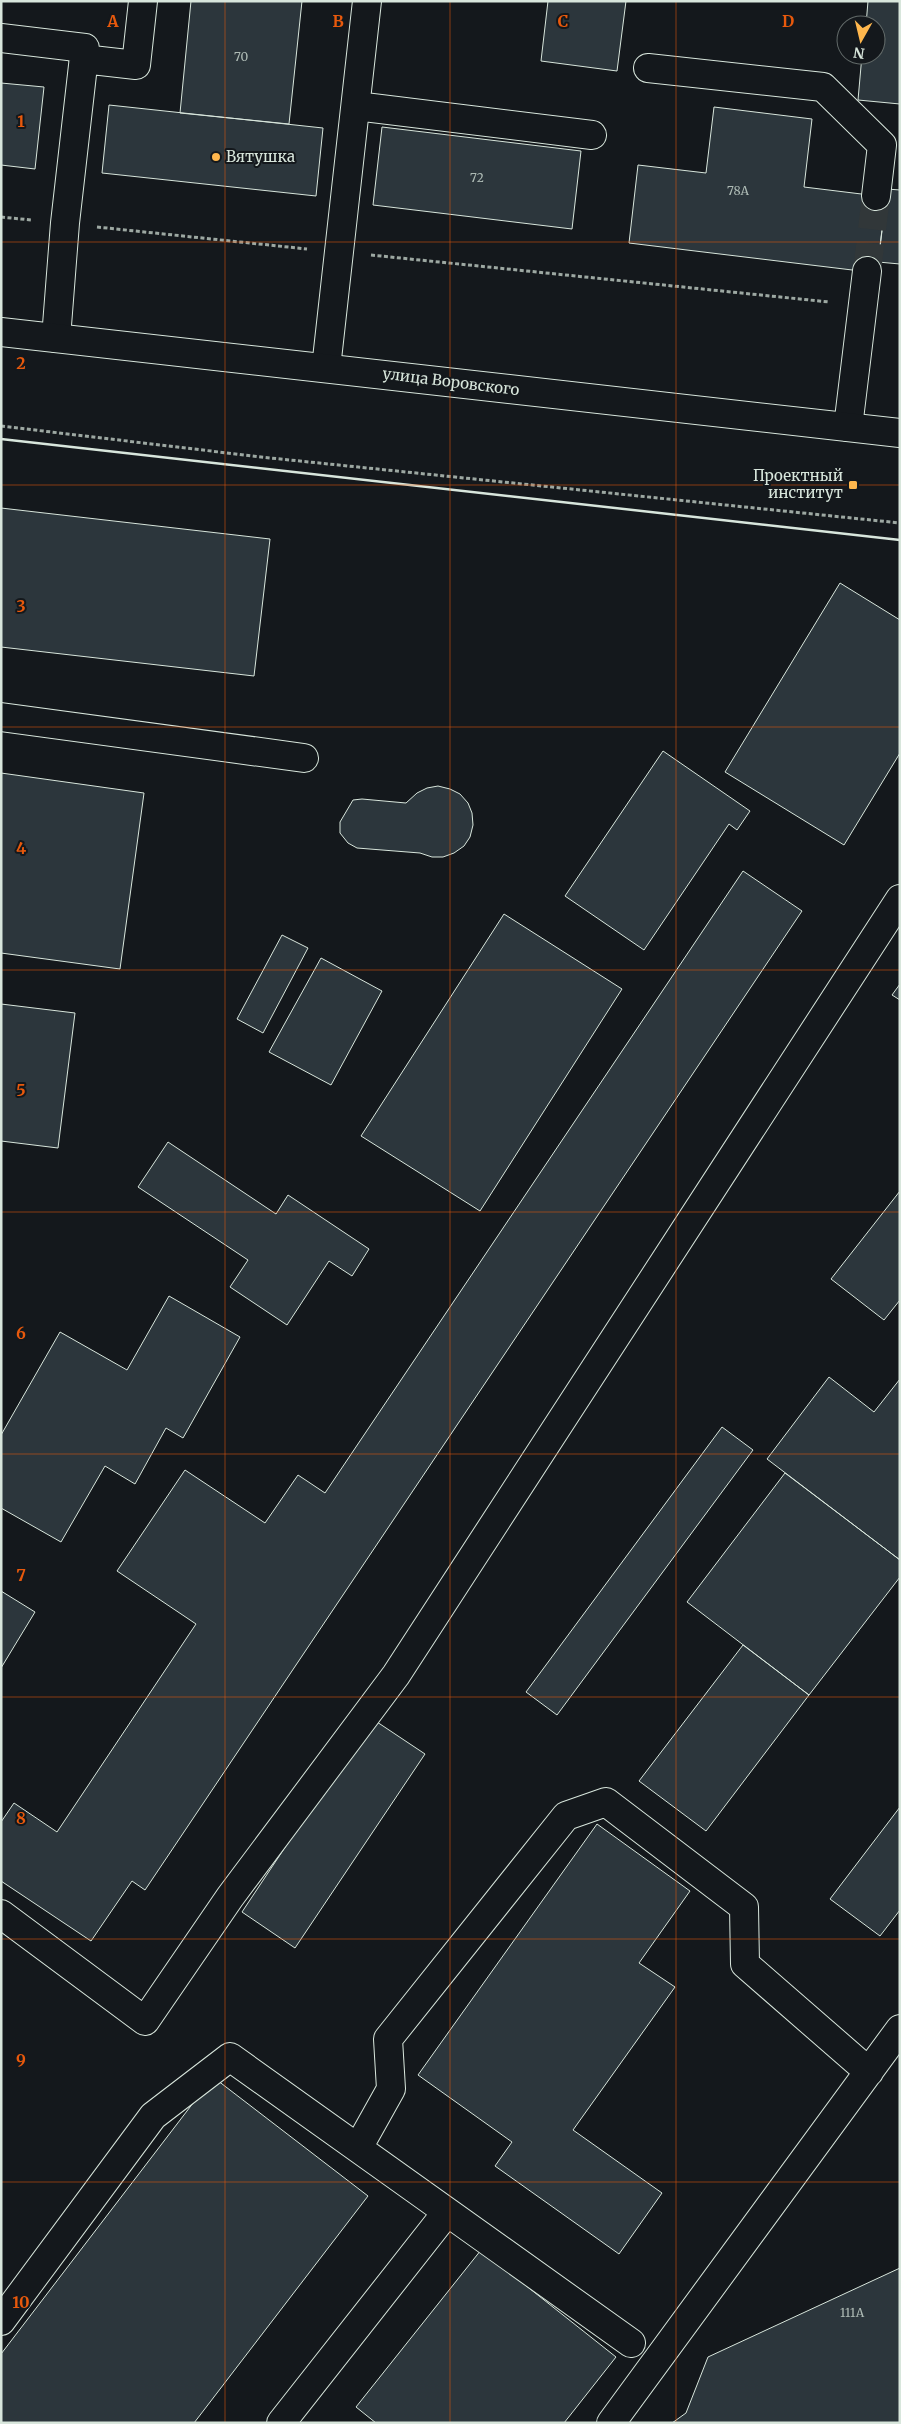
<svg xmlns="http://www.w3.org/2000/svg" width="901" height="2424" viewBox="0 0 901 2424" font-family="Merriweather,serif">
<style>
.building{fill:#2c363c;stroke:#d8e6dc}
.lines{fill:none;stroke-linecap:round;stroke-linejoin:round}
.minor-tunnel{stroke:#313739;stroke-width:28;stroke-dasharray:28 14;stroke-linecap:butt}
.minor-casing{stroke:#d8e6dc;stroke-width:30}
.major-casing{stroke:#d8e6dc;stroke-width:30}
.path{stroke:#9da8a2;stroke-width:3;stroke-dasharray:4 2.5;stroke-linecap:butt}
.minor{stroke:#14181c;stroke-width:28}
.major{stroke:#14181c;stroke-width:28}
.wall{stroke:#d8e6dc;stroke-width:2.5}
.grid{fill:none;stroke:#e8590c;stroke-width:1;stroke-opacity:0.55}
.poi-dot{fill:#ffb74d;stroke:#14181c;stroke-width:2}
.labels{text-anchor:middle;stroke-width:4;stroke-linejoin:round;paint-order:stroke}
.number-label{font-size:12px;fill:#adbab4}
.poi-label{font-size:15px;fill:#d8e6dc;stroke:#14181c;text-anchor:start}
.street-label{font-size:15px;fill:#d8e6dc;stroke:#14181c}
.grid-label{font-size:16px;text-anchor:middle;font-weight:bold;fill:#e8590c;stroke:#14181c;stroke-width:4;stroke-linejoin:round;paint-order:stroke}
</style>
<rect width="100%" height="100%" fill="#14181c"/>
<!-- building -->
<path class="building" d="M191,1H302L289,124L180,113Z
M548,1H626L617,71L541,61Z
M868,1H900V104L858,100L862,55H876V25H866Z
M1,83L44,87L35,169L1,165Z
M109,105L323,128L316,196L102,173Z
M714,107L812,119L804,187L886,197L877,273L629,243L638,165L706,173Z
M382,127L581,151L572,229L373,205Z
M887,189L900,190V264L878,262Z
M1,508L270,539L254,676L1,647Z
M840,583L900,620V753L844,845L725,772Z
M663,751L750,811L737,830L729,824L644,950L565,896Z
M1,773L144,793L120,969L1,953Z
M438,786L450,789L460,794L468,803L472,813L473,825L470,837L464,846L454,853L443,857H432L420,853L357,848L348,843L340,833V822L353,800L362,799L406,803L417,793L427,788Z
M743,871L802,911L145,1890L132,1881L91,1941L1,1881V1822L14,1803L57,1832L196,1624L117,1571L185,1470L265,1523L298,1475L325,1493Z
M504,914L622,989L480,1211L361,1136Z
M282,935L308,948L263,1033L237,1019Z
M321,958L382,991L331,1085L269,1052Z
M900,984V1000L892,995Z
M1,1004L75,1013L58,1148L1,1141Z
M168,1142L276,1214L288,1195L369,1249L352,1276L329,1261L287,1325L230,1287L248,1260L138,1187Z
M900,1191V1300L884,1320L831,1279Z
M169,1296L240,1337L183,1438L166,1428L135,1484L105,1466L61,1542L1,1508V1435L60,1332L127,1370Z
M829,1377L874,1412L900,1379V1560L767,1459Z
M722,1427L753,1450L557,1715L526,1692Z
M785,1473L900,1560V1577L809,1695L687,1602Z
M1,1591L35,1612L1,1668Z
M743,1645L809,1695L706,1831L639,1781Z
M371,1718L425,1754L295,1948L242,1912Z
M900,1807V1910L880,1936L830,1899Z
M597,1824L690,1891L639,1963L675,1987L573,2130L662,2193L619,2254L495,2166L512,2142L418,2075Z
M213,2077L368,2196L194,2423H1V2354Z
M481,2250L616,2357L564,2423H376L356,2407Z
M900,2268V2423H672L686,2413L708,2357Z"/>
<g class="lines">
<!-- minor-tunnel -->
<path class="minor-tunnel" d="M867,271L876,196"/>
<!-- minor casing -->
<g class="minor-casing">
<path id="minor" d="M1,38L85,48L65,223L56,338
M83,59L136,65L143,1
M648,68L823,87L882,145L876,196
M356,106L592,135
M326,368L367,1
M848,427L867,271
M1,717L304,758
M1,1914L145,2021L230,1897L396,1675L900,899
M358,2148L391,2089L388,2039L566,1816L606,1802L744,1907L745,1964L869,2072
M1,2321L153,2116L230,2057L631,2343
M281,2423L447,2212
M611,2423L900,2029"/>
</g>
<!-- major casing -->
<g class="major-casing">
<path id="major" d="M1,332L900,433"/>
</g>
<!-- path -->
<path class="path" d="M1,217L31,220
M97,227L307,249
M371,255L829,302
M1,426L261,457L900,523"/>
<!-- minor -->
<use href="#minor" class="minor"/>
<!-- major -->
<use href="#major" class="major"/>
<!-- wall -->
<path class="wall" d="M1,439L900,540"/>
</g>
<!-- grid -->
<path class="grid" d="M225,1V2423M450,1V2423M676,1V2423M1,242H900M1,485H900M1,727H900M1,970H900M1,1212H900M1,1454H900M1,1697H900M1,1939H900M1,2182H900"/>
<!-- markers -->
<g class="poi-dot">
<circle cx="216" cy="157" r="5"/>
<rect x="848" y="480" width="10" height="10" rx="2.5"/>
</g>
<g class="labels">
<!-- number labels -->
<g class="number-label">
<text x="241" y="61">70</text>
<text x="477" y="182">72</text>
<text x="738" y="195">78А</text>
<text x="852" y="2317">111А</text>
</g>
<!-- poi labels -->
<g class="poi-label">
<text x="226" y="162">Вятушка</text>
<text x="843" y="481" text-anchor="end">Проектный<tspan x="843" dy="17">институт</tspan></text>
</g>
<!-- street labels -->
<g class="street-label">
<text transform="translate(451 382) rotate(7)" y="5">улица Воровского</text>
</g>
</g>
<g class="grid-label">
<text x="113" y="27">A</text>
<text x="338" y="27">B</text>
<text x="563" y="27">C</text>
<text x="788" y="27">D</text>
<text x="21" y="127">1</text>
<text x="21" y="369">2</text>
<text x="21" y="612">3</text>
<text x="21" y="854">4</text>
<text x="21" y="1096">5</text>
<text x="21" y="1339">6</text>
<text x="21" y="1581">7</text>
<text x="21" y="1824">8</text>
<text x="21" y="2066">9</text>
<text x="21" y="2308">10</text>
</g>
<!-- border -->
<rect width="901" height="2424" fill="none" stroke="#d8e6dc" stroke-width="5"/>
<!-- north arrow -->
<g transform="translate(861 40) rotate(188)"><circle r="24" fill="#14181c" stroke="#626a69"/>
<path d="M0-4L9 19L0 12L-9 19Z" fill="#ffb74d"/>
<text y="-8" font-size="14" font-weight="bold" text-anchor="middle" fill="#d8e6dc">N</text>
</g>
</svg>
